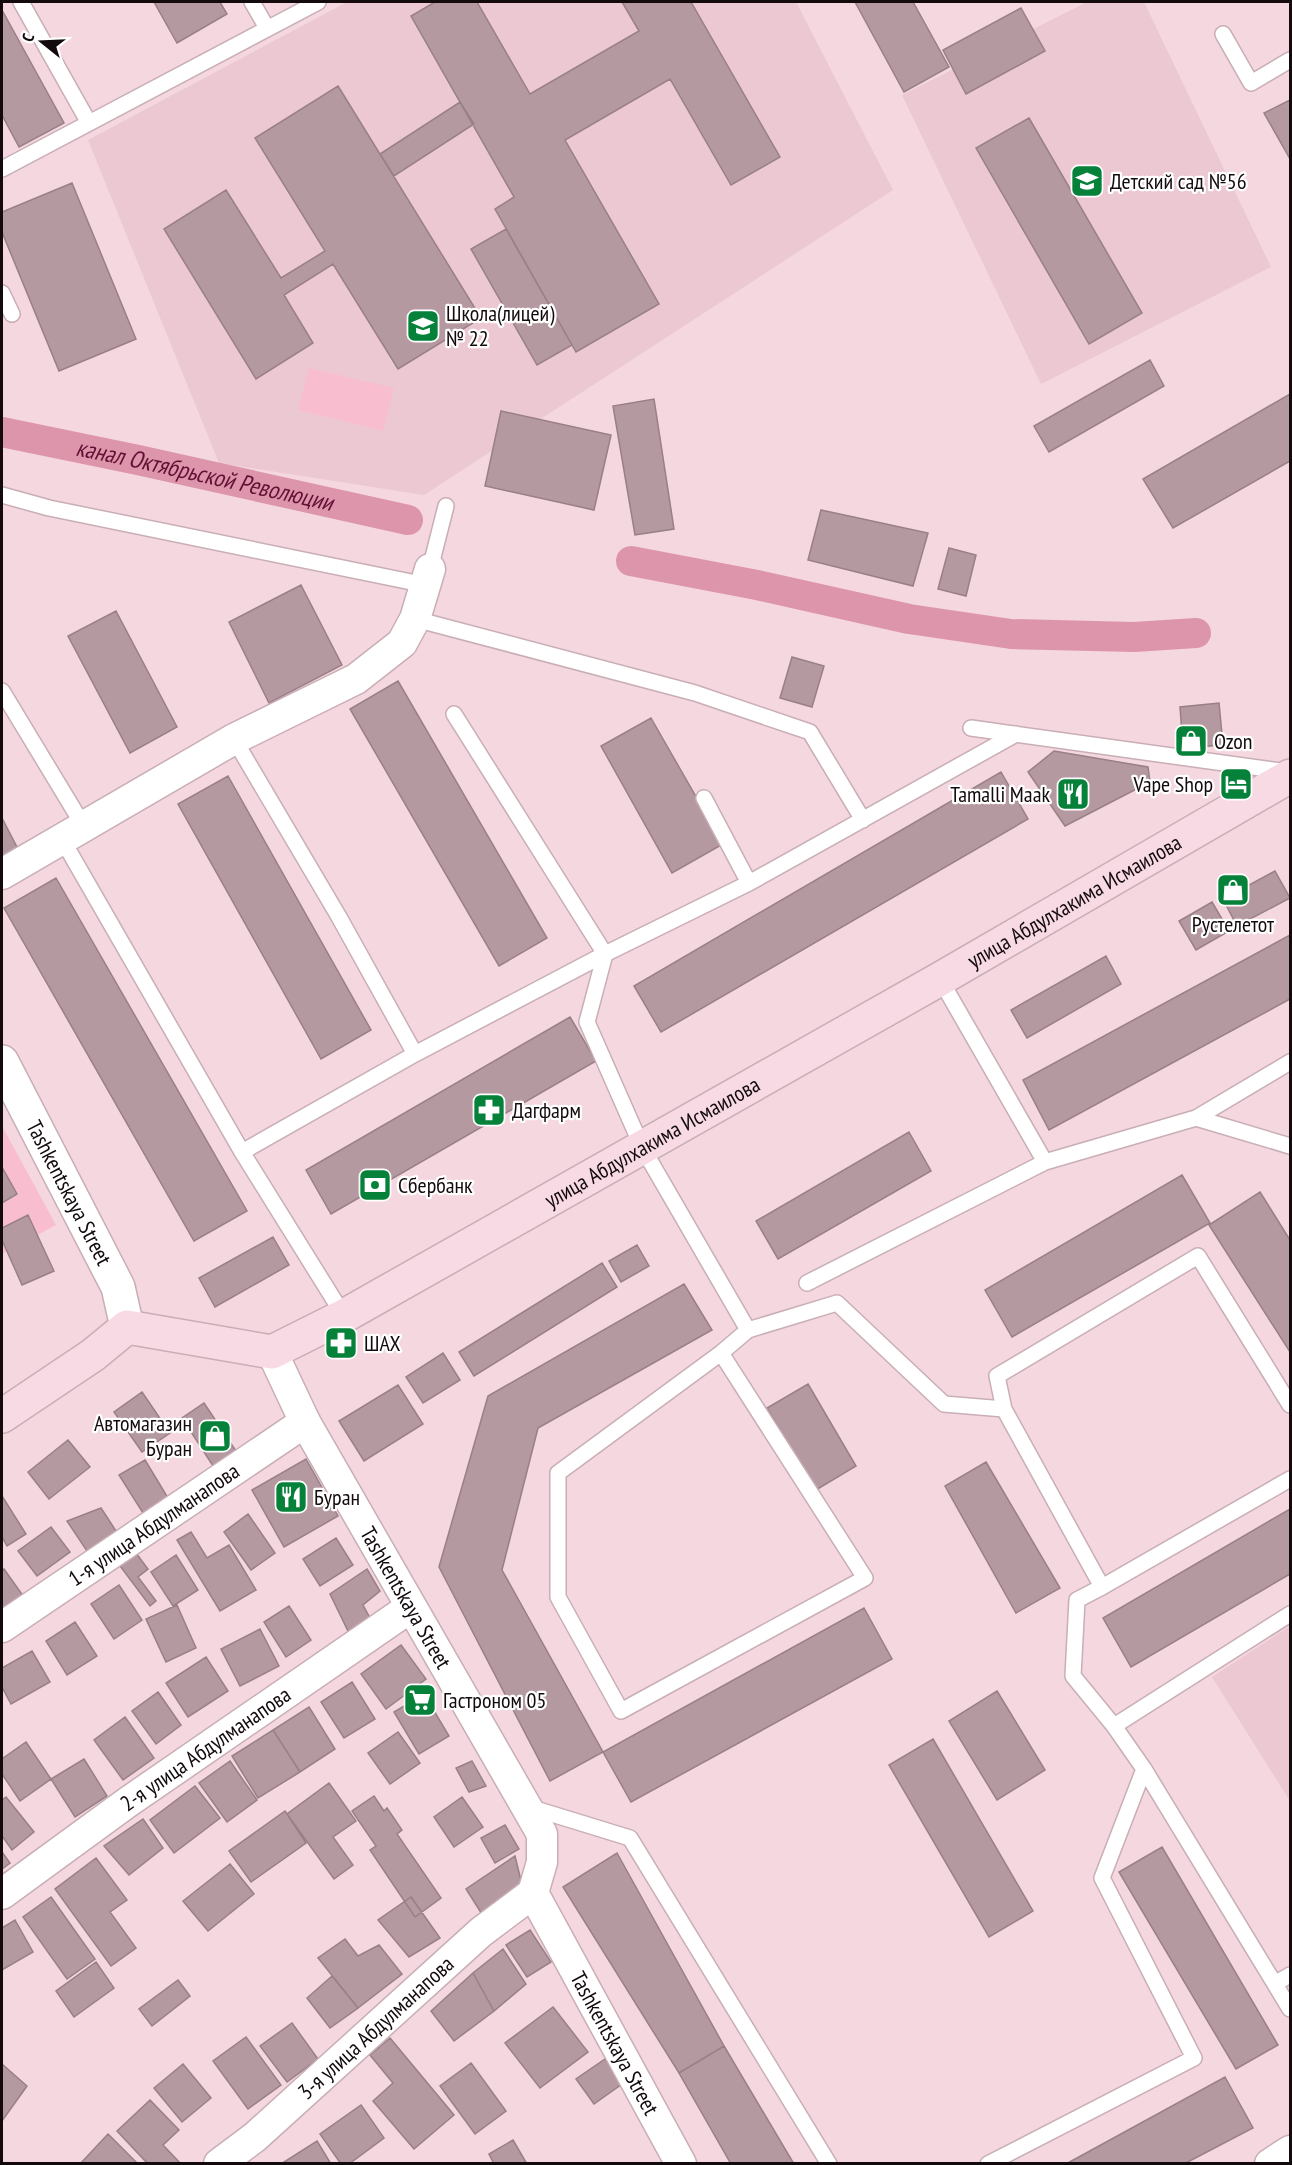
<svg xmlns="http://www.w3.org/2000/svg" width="1292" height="2165" viewBox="0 0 1292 2165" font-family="'PT Sans Narrow',sans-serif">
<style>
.built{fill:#ecc8d2}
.green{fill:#f8becf}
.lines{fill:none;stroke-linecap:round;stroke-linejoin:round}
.canal{stroke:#dd95ab;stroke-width:30}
.building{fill:#b499a0;stroke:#997f86;stroke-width:1.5}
.service-casing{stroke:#c9aeb5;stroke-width:18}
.minor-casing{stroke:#c9aeb5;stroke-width:33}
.tertiary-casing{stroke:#c9aeb5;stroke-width:36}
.secondary-casing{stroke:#c9aeb5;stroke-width:36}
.service{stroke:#fff;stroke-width:15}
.minor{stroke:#fff;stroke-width:30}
.tertiary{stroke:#fff;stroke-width:33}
.secondary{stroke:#f7dae3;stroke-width:33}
.labels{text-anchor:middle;stroke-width:4.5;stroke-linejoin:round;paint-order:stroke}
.poi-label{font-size:22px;fill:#130a0d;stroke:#fff;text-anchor:start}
.street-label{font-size:22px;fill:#130a0d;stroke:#fff}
.water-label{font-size:24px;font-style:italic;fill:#641035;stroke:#fff}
</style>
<rect width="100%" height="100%" fill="#f4d7df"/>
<!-- built -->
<path class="built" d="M347,2H796L893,190L424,495L219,463L88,140Z
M1087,2H1144L1271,267L1041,384L902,95Z
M1290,1626V1801L1212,1677Z"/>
<!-- green -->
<path class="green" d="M309,368L394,388L383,431L298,410Z
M2,1126L56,1225L2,1254Z"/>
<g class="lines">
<!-- canal -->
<g class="canal">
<path id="s1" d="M2,432L138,460L408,520"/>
<path d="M631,561L757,585L909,619L1011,634L1134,637L1196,633"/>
</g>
</g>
<!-- building -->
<path class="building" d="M154,2H220L227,14L177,43Z
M435,2H477L530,94L639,31L622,2H691L780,157L731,185L670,79L565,140L659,304L576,352L495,209L514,197L411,16Z
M855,2H913L949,67L904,92Z
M1021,8L1045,51L966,94L943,50Z
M2,10L64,123L19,147L2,115Z
M338,86L481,318L398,369L333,264L284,295L313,343L256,379L164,229L226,190L281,278L325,251L255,138Z
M1290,100V159L1264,113Z
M460,102L474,124L394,176L380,154Z
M1029,118L1142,313L1089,344L976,148Z
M72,183L136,339L59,371L2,232V212Z
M506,229L572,345L537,365L471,249Z
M1150,360L1164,386L1049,452L1034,426Z
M1290,394V461L1173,528L1143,479Z
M654,399L674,529L635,535L613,406Z
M501,411L611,435L594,510L485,486Z
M821,510L928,533L913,586L808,560Z
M949,548L976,555L966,596L938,589Z
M301,585L342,665L269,703L229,622Z
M116,611L177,727L130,753L68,636Z
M792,657L824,666L812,707L780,698Z
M398,681L547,938L499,966L350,709Z
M1219,703L1223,745L1183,748L1180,707Z
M651,718L723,844L672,873L601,746Z
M1054,751L1148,767L1150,782L1065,826L1028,772Z
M1001,772L1028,819L661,1032L634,986Z
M228,776L371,1030L321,1059L178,804Z
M2,818L19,851L2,861Z
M1275,871L1290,898L1237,926L1223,899Z
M56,878L247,1211L194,1241L4,908Z
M1212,902L1229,931L1196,950L1179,921Z
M1290,935V999L1049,1130L1023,1080Z
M1106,956L1121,984L1027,1038L1011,1010Z
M570,1017L596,1061L331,1214L306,1170Z
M909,1132L931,1171L778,1259L756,1221Z
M2,1167L17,1194L2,1203Z
M1182,1175L1210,1223L1012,1337L985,1290Z
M1260,1192L1290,1240V1352L1209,1225Z
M28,1215L54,1271L22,1285L2,1240V1228Z
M273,1237L289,1265L215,1307L199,1278Z
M637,1245L649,1266L621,1282L609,1261Z
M602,1263L617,1287L474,1376L459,1352Z
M684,1284L712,1330L538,1428L502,1570L603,1752L550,1781L439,1567L488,1396Z
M443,1353L460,1380L423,1403L406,1377Z
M808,1384L856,1466L816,1490L767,1408Z
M398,1385L423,1424L364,1461L339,1421Z
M142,1392L170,1433L142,1452L114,1412Z
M204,1403L238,1454L215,1469L182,1418Z
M68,1440L90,1467L49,1499L28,1472Z
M306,1459L338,1516L284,1547L252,1490Z
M145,1460L168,1498L143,1513L119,1475Z
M986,1462L1060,1588L1016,1613L945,1486Z
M2,1496L26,1534L7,1546L2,1537Z
M101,1508L118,1534L89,1554L67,1521Z
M1290,1509V1574L1131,1667L1103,1618Z
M248,1514L275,1553L251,1570L224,1532Z
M51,1527L70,1552L37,1576L18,1551Z
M191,1532L207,1558L229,1545L256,1590L220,1611L177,1540Z
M336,1538L353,1565L320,1586L303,1559Z
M136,1553L148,1569L138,1577L156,1601L150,1606L120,1566Z
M176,1555L198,1590L173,1606L151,1572Z
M4,1569L24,1597L2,1614V1571Z
M367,1569L380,1591L363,1605L370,1618L349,1633L330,1594Z
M119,1585L142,1620L114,1639L91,1604Z
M177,1605L196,1648L166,1662L146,1619Z
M289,1606L311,1640L286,1657L264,1622Z
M864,1608L892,1659L631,1802L603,1752Z
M75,1622L97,1656L67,1675L46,1641Z
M260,1629L279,1666L240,1686L221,1649Z
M401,1645L426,1679L386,1709L361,1674Z
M32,1651L50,1682L11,1704L2,1687V1668Z
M206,1657L228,1691L188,1717L166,1683Z
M352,1682L375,1719L344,1738L321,1702Z
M997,1691L1045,1770L997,1800L949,1721Z
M158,1692L181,1725L156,1744L132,1711Z
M424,1694L449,1736L419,1754L394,1712Z
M309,1707L335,1749L300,1772L273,1730Z
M125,1717L154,1758L123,1780L94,1740Z
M273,1730L300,1772L258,1798L232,1756Z
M398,1732L420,1763L390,1784L368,1753Z
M933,1739L1033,1911L989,1937L889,1765Z
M26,1742L51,1779L20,1801L2,1774V1759Z
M84,1759L107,1796L75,1817L51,1779Z
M230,1761L257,1800L227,1822L199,1783Z
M472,1761L486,1786L469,1792L456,1768Z
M329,1783L356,1821L333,1837L353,1865L334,1879L287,1814Z
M195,1786L220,1818L174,1853L150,1820Z
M374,1796L384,1811L387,1808L402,1830L397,1834L441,1898L415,1917L370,1850L376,1846L352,1811Z
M6,1797L34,1832L12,1850L2,1836V1800Z
M462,1797L483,1827L454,1847L434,1817Z
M285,1811L306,1843L251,1882L229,1851Z
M143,1819L163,1848L129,1875L104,1846Z
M505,1825L519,1849L495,1863L481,1838Z
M1162,1847L1278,2045L1236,2069L1119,1872Z
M2,1852L10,1863L2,1869Z
M617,1853L724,2046L679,2073L563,1887Z
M515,1856L524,1893L485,1919L466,1889Z
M96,1858L127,1900L110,1912L136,1948L111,1966L55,1889Z
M230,1864L254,1894L208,1931L183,1901Z
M51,1897L95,1959L67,1979L23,1917Z
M411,1897L440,1938L409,1957L378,1920Z
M15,1920L33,1952L2,1970V1928Z
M530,1930L551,1962L527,1977L506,1945Z
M345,1939L358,1956L379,1945L402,1974L358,2008L318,1958Z
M503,1949L526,1984L494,2011L473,1973Z
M96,1962L114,1988L74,2017L56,1991Z
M473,1973L494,2011L454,2041L431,2011Z
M332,1976L358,2008L330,2028L307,1998Z
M178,1980L190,1996L152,2026L139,2009Z
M553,2007L588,2052L540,2088L505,2043Z
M292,2023L318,2059L287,2082L260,2046Z
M246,2037L281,2085L248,2109L213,2061Z
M390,2038L454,2115L414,2149L373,2101L393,2083L370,2055Z
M724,2046L794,2164H731L679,2073Z
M605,2059L622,2084L594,2104L576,2079Z
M471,2063L506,2111L475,2134L440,2086Z
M2,2064L27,2086L2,2121Z
M183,2064L211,2098L182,2122L154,2088Z
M1225,2077L1253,2128L1184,2164H1066Z
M150,2100L179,2130L163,2145L181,2164H148L117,2131Z
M361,2105L384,2138L349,2164H341L320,2134Z
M108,2134L138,2164H80Z
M513,2140L527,2164H494L489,2154Z
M317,2141L331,2164H285L284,2162Z"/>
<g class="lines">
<!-- service casing -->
<g class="service-casing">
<path id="service" d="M21,2L89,123
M252,2L267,28
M1223,34L1251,83L1290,60
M2,169L318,2
M2,293L12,314
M2,495L49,508L426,585
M430,569L446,506
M415,619L695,693L810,732L863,820
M2,691L83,825
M971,728L1288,772
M234,739L339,917L415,1054L242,1152L344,1316
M704,798L749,883L1016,734
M62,839L242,1152
M749,883L605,954L587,1022L642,1147L748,1330L837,1303L944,1404L1004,1409L1102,1587L1077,1600L1073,1676L1114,1726L1144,1769L1290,2009
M940,979L1045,1162L1196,1118L1290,1146
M415,1054L605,954L454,714
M1196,1118L1290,1062
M807,1283L1045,1162
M721,1353L865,1578L621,1711L558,1597V1473L721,1353L748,1330
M1004,1409L997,1376L1198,1256L1290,1405
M1102,1587L1290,1479
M1114,1726L1290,1614
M529,1807L630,1838L829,2164
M1276,1983L1290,1975
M988,2164L1194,2058L1102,1878L1144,1769"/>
</g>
<!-- minor casing -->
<g class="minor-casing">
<g id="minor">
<path d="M2,874L234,739L356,679L402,643L415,619L430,569"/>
<path id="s2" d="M272,1352L305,1422L542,1834V1862L533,1893L681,2164"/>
<path id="s3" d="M2,1627L305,1422"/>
<path id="s4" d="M2,1894L128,1802L411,1607"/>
<path id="s5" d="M219,2164L255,2137L481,1932L533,1893"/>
<path d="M1270,2164L1290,2151"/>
</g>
</g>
<!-- tertiary casing -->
<g class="tertiary-casing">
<g id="tertiary">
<path id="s6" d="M2,1062L118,1287L127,1327"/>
</g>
</g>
<!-- secondary casing -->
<g class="secondary-casing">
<g id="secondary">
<path id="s7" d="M2,1416L93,1355L127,1327L272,1352L344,1316L940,979L1290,776"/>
</g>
</g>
<!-- service -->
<use href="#service" class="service"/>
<!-- minor -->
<use href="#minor" class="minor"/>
<!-- tertiary -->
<use href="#tertiary" class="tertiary"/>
<!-- secondary -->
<use href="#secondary" class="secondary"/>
</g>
<!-- icons -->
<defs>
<g id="school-square" transform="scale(1.725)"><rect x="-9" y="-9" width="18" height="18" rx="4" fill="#05813a" stroke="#fff"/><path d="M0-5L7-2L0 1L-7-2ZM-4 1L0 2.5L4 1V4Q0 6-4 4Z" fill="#fff"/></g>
<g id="shop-square" transform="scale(1.725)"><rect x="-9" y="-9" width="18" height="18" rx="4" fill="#05813a" stroke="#fff"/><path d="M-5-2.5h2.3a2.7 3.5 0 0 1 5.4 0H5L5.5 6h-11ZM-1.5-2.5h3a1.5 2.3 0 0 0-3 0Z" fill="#fff"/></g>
<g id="hotel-square" transform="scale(1.725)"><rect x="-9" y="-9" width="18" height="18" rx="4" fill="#05813a" stroke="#fff"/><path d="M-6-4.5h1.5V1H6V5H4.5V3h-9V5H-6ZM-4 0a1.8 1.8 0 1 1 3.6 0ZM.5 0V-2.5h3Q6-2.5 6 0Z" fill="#fff"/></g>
<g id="restaurant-square" transform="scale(1.725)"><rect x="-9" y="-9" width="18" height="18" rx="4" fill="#05813a" stroke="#fff"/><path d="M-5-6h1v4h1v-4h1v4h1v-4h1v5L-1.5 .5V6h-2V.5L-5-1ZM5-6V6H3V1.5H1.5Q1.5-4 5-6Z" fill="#fff"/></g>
<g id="pharmacy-square" transform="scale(1.725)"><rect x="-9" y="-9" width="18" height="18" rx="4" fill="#05813a" stroke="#fff"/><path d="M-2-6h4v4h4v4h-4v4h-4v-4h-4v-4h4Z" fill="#fff"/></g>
<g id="bank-square" transform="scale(1.725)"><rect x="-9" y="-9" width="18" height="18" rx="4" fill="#05813a" stroke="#fff"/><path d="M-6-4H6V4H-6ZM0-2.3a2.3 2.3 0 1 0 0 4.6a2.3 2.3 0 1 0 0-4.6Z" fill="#fff"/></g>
<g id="supermarket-square" transform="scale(1.725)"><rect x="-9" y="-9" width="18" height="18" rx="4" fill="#05813a" stroke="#fff"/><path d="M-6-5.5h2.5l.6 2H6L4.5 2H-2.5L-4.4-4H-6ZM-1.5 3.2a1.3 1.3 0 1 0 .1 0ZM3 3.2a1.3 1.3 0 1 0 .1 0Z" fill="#fff"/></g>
</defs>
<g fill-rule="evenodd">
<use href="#school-square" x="1087" y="181"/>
<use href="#school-square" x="423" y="326"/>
<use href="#shop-square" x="1191" y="741"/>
<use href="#hotel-square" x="1236" y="784"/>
<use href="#restaurant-square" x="1073" y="794"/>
<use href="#shop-square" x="1233" y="890"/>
<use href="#pharmacy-square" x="489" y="1110"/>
<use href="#bank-square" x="375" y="1185"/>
<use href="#pharmacy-square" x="341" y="1343"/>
<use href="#shop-square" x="215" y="1436"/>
<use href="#restaurant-square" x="291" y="1497"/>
<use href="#supermarket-square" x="420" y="1700"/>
</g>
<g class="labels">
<!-- poi labels -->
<g class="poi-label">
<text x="1110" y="189">Детский сад №56</text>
<text x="446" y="321">Школа(лицей)<tspan x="446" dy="25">№ 22</tspan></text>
<text x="1214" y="749">Ozon</text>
<text x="1213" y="792" text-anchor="end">Vape Shop</text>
<text x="1050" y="802" text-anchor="end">Tamalli Maak</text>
<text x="1233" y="932" text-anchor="middle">Рустелетот</text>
<text x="512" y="1118">Дагфарм</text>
<text x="398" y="1193">Сбербанк</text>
<text x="364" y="1351">ШАХ</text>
<text x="192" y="1431" text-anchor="end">Автомагазин<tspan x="192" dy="25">Буран</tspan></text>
<text x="314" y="1505">Буран</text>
<text x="443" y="1708">Гастроном 05</text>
</g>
<!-- street labels -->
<g class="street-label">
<text dy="8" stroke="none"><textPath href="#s7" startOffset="1221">улица Абдулхакима Исмаилова</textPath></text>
<text dy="8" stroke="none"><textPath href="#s7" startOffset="735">улица Абдулхакима Исмаилова</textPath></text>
<text dy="8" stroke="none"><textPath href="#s6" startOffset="147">Tashkentskaya Street</textPath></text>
<text dy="8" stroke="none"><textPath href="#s3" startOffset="183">1-я улица Абдулманапова</textPath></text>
<text dy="8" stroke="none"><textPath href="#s2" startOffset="280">Tashkentskaya Street</textPath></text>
<text dy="8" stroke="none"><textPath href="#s4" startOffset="250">2-я улица Абдулманапова</textPath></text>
<text dy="8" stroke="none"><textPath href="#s5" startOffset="208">3-я улица Абдулманапова</textPath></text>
<text dy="8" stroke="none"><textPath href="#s2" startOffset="784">Tashkentskaya Street</textPath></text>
</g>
<!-- water labels -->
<g class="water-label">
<text dy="8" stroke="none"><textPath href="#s1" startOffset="207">канал Октябрьской Революции</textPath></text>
</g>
</g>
<!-- border -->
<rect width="1292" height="2165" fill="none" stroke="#130a0d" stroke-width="6"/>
<!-- north arrow -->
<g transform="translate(42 42) rotate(288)" stroke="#ffffff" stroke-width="4.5" paint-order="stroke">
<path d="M0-4.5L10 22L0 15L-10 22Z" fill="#130a0d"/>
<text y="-9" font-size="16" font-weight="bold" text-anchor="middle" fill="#130a0d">С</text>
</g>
</svg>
